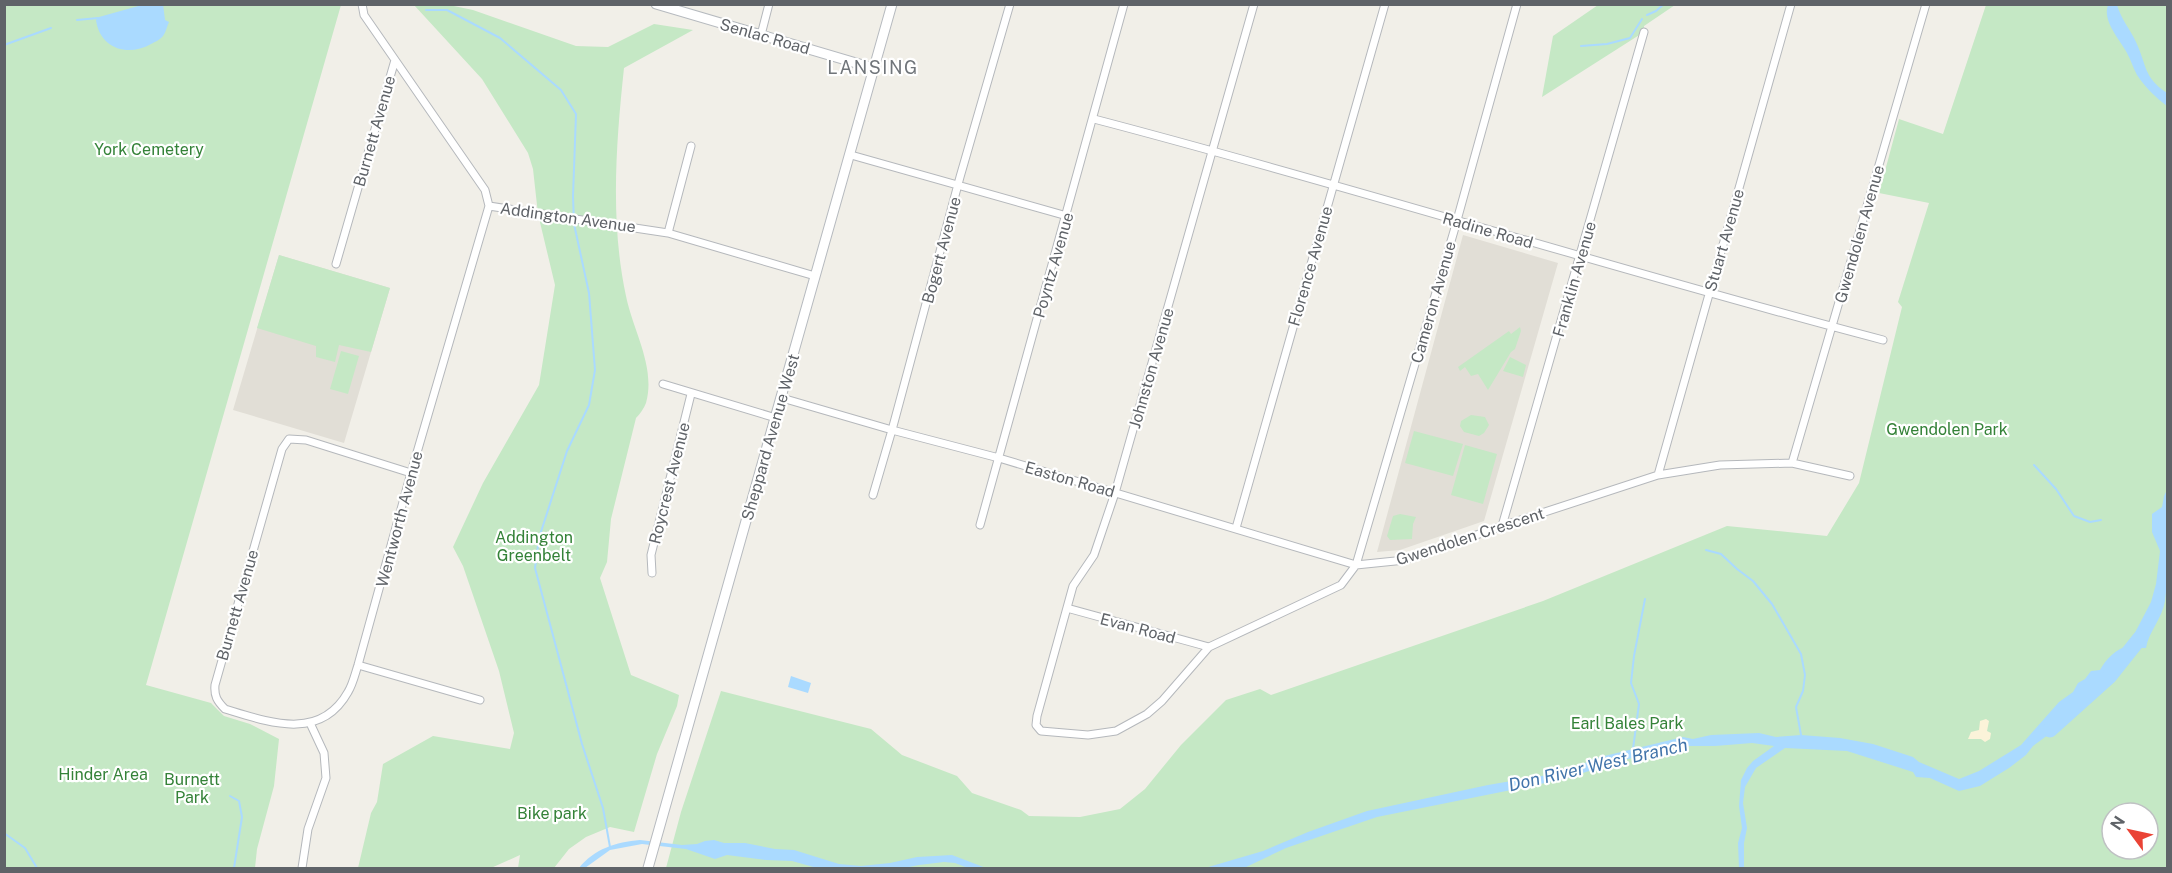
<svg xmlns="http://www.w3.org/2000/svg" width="2172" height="873" viewBox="0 0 2172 873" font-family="'Public Sans',sans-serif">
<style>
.education{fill:#e1ded6}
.green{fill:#c5e8c5;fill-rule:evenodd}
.sand{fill:#fbf3d9}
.water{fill:#aadaff}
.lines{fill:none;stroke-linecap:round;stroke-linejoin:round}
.stream{stroke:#aadaff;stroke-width:2}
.river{stroke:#aadaff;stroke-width:15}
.street-casing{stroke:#b5b8bc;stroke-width:9}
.secondary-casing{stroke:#b6babf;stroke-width:11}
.street{stroke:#fff;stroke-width:7}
.secondary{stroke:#fff;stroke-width:9}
.labels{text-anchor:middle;stroke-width:4.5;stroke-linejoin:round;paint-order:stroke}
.street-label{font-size:16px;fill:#5f6368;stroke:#fff}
.park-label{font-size:16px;fill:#348238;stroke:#fff}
.neighbourhood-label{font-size:18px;letter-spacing:1.5px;fill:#70757a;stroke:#fff}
.water-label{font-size:18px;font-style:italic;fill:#4174aa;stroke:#fff}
</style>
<rect width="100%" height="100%" fill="#f1efe8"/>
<!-- education -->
<path class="education" d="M1463,235L1558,263L1484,521L1400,550L1377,552Z
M279,255L390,288L344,443L233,410Z"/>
<!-- green -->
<path class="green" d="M5,5H341L146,685L211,703L224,716L250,724L279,739L274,786L257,849L255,868H5Z
M414,5H449L473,10L576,46L608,47L654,24L693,30L624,68C616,143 610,222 626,296C633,331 656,367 646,403C644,408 640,414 636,418L611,519L607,562L600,578L631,675L679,695L677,706L657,754L634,832L610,827L586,837L569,849L554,868H518L520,855L491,868H358L371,813L377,802L383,764L433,736L510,749L514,733L499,671L463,566L453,547L483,483L539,385L555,285L538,214L533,169L528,153L482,79Z
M1598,5H1675L1644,26V32L1542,97L1553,36Z
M1986,5H2167V868H666L681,812L721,691L871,729L902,755L957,776L972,793L1021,810L1029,816L1080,817L1120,809L1145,789L1181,745L1226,700L1260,689L1271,695L1543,601L1727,526L1827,536L1859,483L1902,307L1898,302L1929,203L1879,193L1899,119L1943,134ZM2112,813H2148V849H2112Z
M279,255L390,288L371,352L339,345L335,362L316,357V346L257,328Z
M1520,327L1521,331L1515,349L1511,352L1488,390L1478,374L1471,376L1465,367L1460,371L1458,367L1509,331L1511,334Z
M341,351L359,356L348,394L330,389Z
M1510,357L1526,365L1523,377L1503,371Z
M1471,415L1485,417L1489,425L1484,433L1479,436L1464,432L1460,426L1461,421Z
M1414,431L1463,444L1453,476L1405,463Z
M1465,445L1497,454L1483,504L1451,495Z
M1400,514L1416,517L1413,524L1412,539L1390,540L1387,536L1393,516Z"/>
<!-- sand -->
<path class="sand" d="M1986,719L1989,721L1987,731L1991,733L1990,739L1985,742L1981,739H1968L1971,732L1979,730L1980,721Z"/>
<!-- water -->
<path class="water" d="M163,4L165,20L169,22C167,26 166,32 163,36C161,39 155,42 151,44C128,57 100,49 96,20L99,17L142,5Z
M2106,5H2117C2121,19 2130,29 2136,42C2147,65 2143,77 2167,93V106C2156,98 2145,87 2137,75C2133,68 2131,60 2127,53C2120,40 2102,21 2108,5Z
M2167,490C2168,527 2170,565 2165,601C2162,619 2149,631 2146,648H2140L2138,652L2134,651L2125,655L2114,666L2087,702L2067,713L2060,726L2033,746L2026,755L2009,768L1980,786L1959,791L1930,778L1916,777L1913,772L1847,751L1785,748L1756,768L1745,787L1743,803L1747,828L1744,843V868H1739L1738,843L1742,828L1739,806L1741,780L1747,768L1753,761L1774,746L1752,743L1715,746H1684L1681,748H1670L1657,755L1640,756L1616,762L1565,779L1377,817L1286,848L1244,868H1205L1263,851L1308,832L1367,811L1488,785L1547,775L1585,763L1592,759L1683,737L1693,739L1711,735L1759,733L1776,737L1801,735L1840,738L1873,744L1913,757L1919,762L1959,779L1979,771L2021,745L2059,702L2073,692L2078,683L2085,679L2091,671L2100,670C2105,660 2117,648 2128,646L2151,602L2156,584L2160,551L2152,532V514L2162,507L2164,496Z
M791,676L811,683L808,693L788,687Z
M640,840L682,845L697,844L705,841L714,840L724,843H745L775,849L794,850L839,864L861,866L890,863L917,857L952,855L986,868H968L955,863L944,862L919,865L904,868H817L792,861L766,860L727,855L715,859L686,849L642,844L610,850L585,868H579C594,849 616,842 640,840Z"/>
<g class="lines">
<!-- stream -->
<path class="stream" d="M426,10H447L500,38L561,90L576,114L573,196L574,224L589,293L595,370L589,405L567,451L539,538L535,568L582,744L603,808L610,847
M1647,15L1656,11L1664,4
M77,20L98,18
M4,45L51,28
M1581,46L1607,44L1630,38L1642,19
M2034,465L2056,489L2074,516L2090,522L2101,520
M1706,550L1721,554L1737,569L1753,581L1772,604L1801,654L1805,675L1803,691L1796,707L1801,735
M1633,749L1639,704L1631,683L1634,656L1645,599
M230,796L239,801L242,817L234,868
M4,833L25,848L37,868"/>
<!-- river -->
<path class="river" d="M2050,730L2109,677L2140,638"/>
<!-- street casing -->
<g class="street-casing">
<path id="street" d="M362,4L364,15L485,190L489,206
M1254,4L1115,493L1094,555L1073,586L1037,716L1036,725L1041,731L1088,735L1116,731L1147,714L1162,701L1209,647L1341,585L1356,565L1454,231L1517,4
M761,35L769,4
M1094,119C1358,188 1619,271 1883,340
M851,155L1067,216
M489,206L668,233L815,276
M668,233L691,146
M336,264L395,60
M663,384L776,418
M782,398L892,430L999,458L1356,565L1405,560L1502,526L1658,475L1720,465L1792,463L1850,476
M1792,463L1926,4
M411,473L306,440L289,439L282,449L215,685C214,696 217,701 225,709C268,722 320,742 348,692C353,684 355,674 358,665L411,473L489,206
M1658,475L1791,4
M873,495L892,430L960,177L1010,4
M980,525L1124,4
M1502,526L1644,32
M1236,528L1385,4
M652,573L651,555L691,394
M1067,608L1209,647
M358,665L480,700
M302,868L308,829L326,778L324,753L310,723"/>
</g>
<!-- secondary casing -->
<g class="secondary-casing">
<path id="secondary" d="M656,4L873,68
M648,868L892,4"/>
</g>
<!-- street -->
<use href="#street" class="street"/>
<!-- secondary -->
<use href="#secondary" class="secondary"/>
</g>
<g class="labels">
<!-- street labels -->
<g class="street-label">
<text transform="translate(765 36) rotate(16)" y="6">Senlac Road</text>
<text transform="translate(374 131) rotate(-74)" y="6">Burnett Avenue</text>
<text transform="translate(568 217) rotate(8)" y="6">Addington Avenue</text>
<text transform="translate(1488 230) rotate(16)" y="6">Radine Road</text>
<text transform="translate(1859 234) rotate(-74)" y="6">Gwendolen Avenue</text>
<text transform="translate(1724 240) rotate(-74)" y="6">Stuart Avenue</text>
<text transform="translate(941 250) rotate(-75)" y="6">Bogert Avenue</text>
<text transform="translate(1053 265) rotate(-74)" y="6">Poyntz Avenue</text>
<text transform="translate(1310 266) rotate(-74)" y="6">Florence Avenue</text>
<text transform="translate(1574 279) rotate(-74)" y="6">Franklin Avenue</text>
<text transform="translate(1433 302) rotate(-74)" y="6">Cameron Avenue</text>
<text transform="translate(1151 368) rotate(-74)" y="6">Johnston Avenue</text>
<text transform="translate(770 437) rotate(-74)" y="6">Sheppard Avenue West</text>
<text transform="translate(1070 479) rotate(16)" y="6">Easton Road</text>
<text transform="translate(669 483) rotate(-76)" y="6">Roycrest Avenue</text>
<text transform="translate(399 519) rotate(-75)" y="6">Wentworth Avenue</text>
<text transform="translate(1470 536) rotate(-18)" y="6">Gwendolen Crescent</text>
<text transform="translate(237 605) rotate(-74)" y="6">Burnett Avenue</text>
<text transform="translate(1138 628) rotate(15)" y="6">Evan Road</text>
</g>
<!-- park labels -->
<g class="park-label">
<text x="149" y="155">York Cemetery</text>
<text x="1947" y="435">Gwendolen Park</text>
<text x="534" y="543">Addington<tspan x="534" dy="18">Greenbelt</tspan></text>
<text x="1627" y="729">Earl Bales Park</text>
<text x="103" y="780">Hinder Area</text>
<text x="192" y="785">Burnett<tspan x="192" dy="18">Park</tspan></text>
<text x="552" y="819">Bike park</text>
</g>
<!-- neighbourhood labels -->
<g class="neighbourhood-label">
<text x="873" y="74">LANSING</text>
</g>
<!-- water labels -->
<g class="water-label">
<text transform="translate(1598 765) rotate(-13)" y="6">Don River West Branch</text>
</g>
</g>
<!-- border -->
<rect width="2172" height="873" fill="none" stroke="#5f6368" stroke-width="12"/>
<!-- north arrow -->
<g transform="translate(2130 831) rotate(303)"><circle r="28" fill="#ffffff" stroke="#bfc1c3" stroke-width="1.5"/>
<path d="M0-4.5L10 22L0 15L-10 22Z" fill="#ea4335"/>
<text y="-9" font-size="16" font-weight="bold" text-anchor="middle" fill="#5f6368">N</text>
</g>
</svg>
